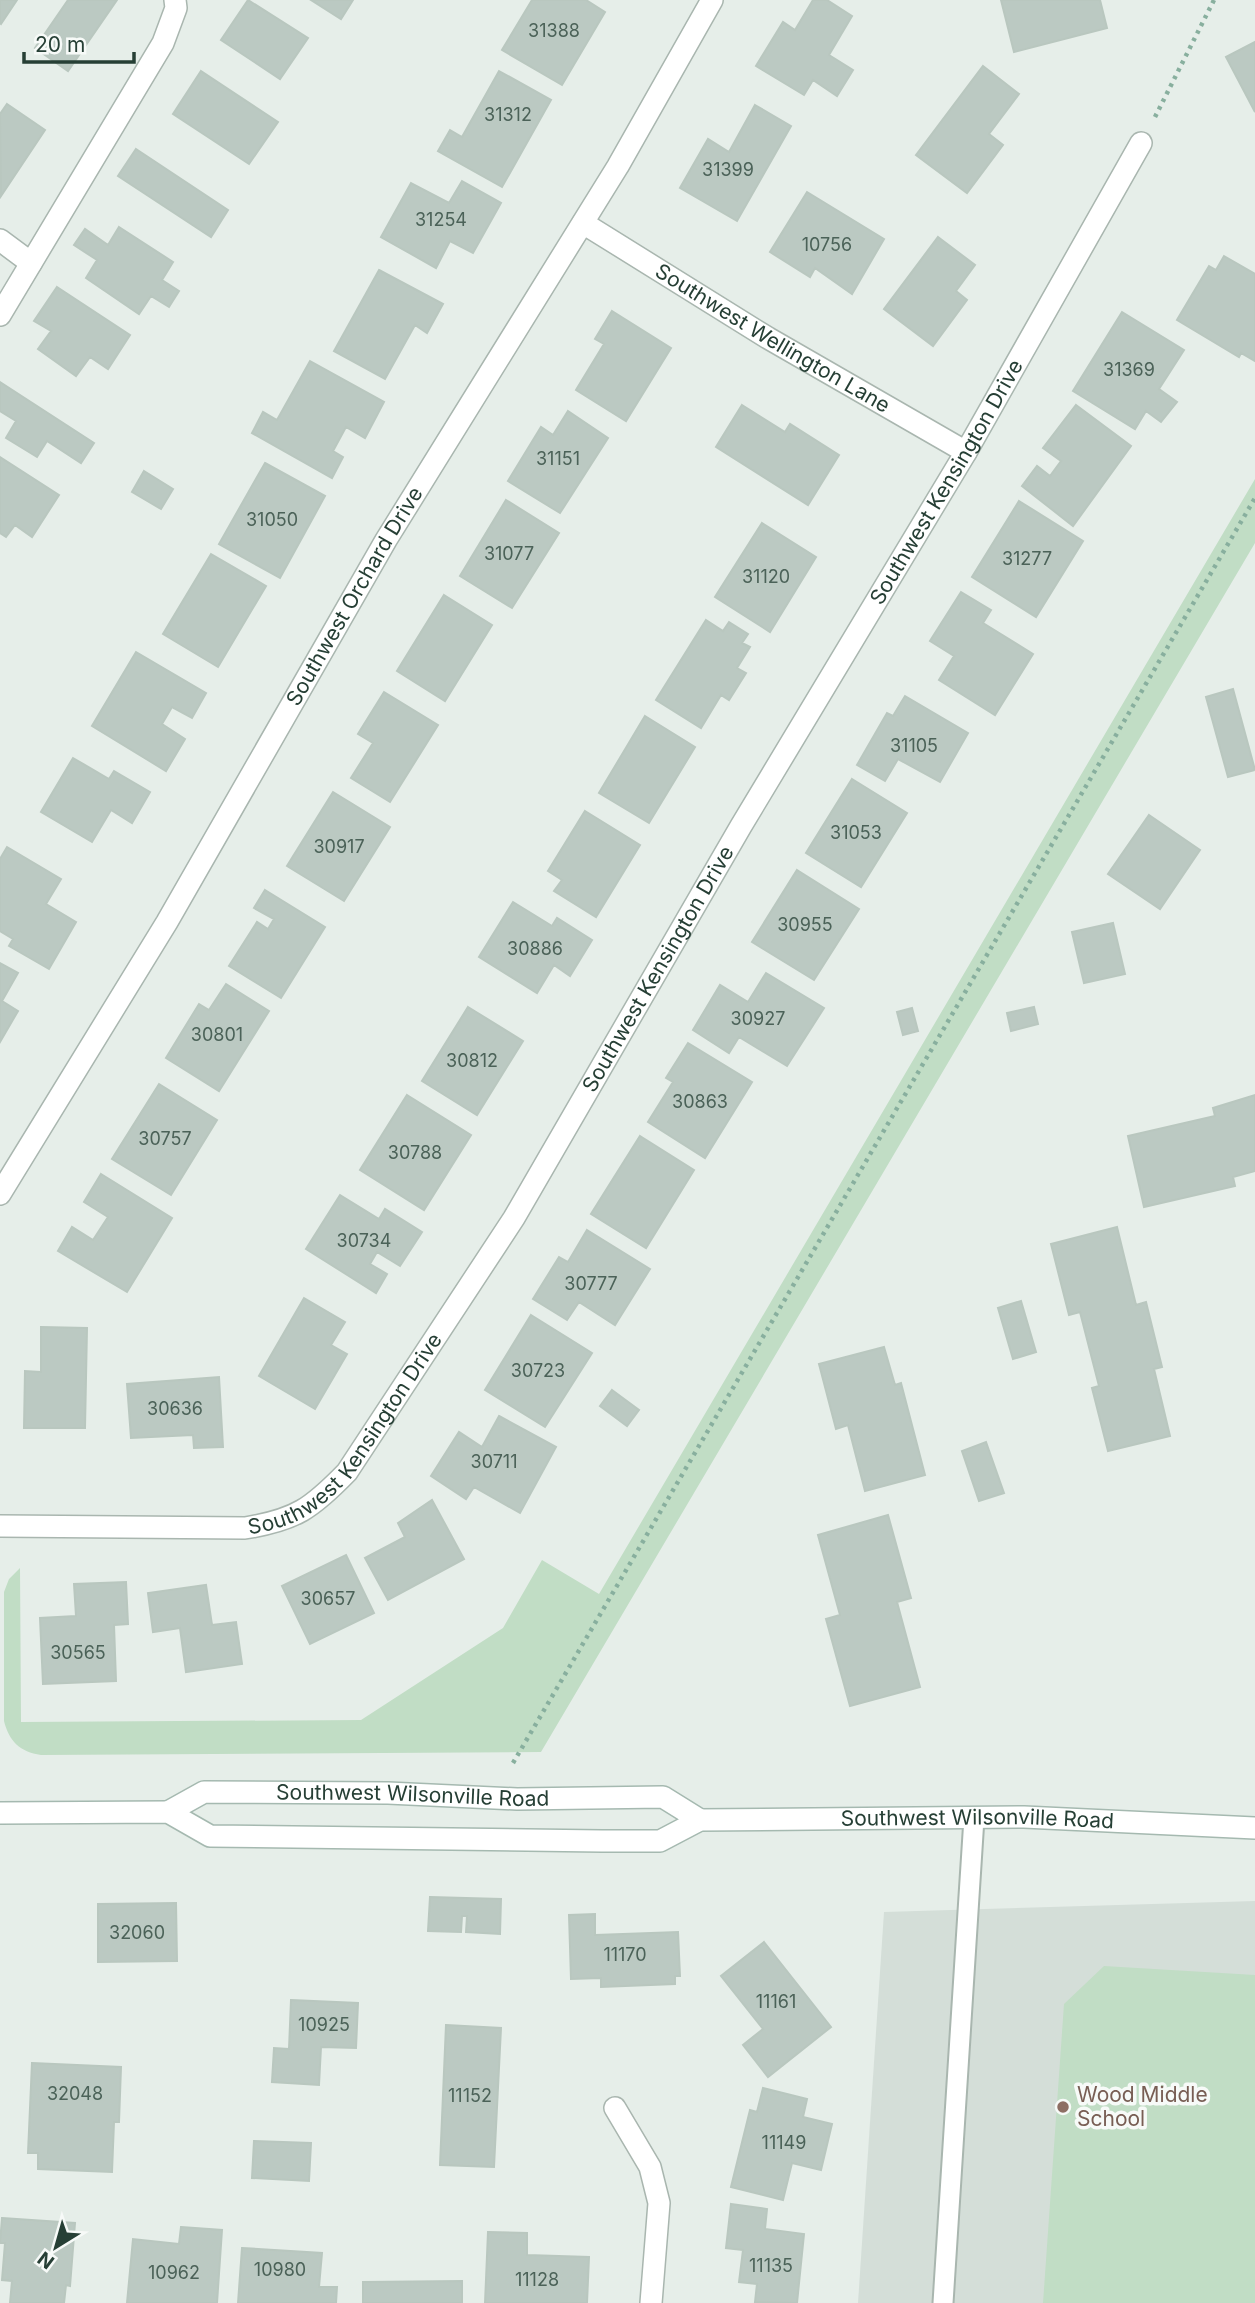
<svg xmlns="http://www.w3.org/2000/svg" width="1255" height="2303" viewBox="0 0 1255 2303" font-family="Inter,sans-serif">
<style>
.built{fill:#d4ded8}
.green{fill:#c1ddc5}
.building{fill:#bbc9c2;stroke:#b9c7bf;stroke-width:2}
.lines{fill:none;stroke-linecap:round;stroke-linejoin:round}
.service-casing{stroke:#a9b6af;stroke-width:23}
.minor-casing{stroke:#a9b6af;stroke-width:24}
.secondary-casing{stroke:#a5b9b0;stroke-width:24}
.path{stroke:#88af9e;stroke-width:4.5;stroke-dasharray:3.5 5;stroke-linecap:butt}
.service{stroke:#fff;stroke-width:19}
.minor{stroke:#fff;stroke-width:21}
.secondary{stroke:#fff;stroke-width:21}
.education-dot{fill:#8d6e63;stroke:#f7faf8;stroke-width:2.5}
.labels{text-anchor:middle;stroke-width:7;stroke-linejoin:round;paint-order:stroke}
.number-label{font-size:18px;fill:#4b6258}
.street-label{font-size:21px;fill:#263f35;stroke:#f7faf8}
.education-label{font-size:21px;fill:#785e54;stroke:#f7faf8;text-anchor:start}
</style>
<rect width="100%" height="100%" fill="#e6eee9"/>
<!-- built -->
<path class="built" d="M1255,1901V2303H858L884,1912Z"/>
<!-- green -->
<path class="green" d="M1255,479V543L541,1752L41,1755C20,1752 9,1741 4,1721V1592L9,1579L20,1568L21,1722L361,1720L503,1628L542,1560L599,1594Z
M1104,1966L1255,1975V2303H1043L1064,2004Z"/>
<!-- building -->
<path class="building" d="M0,0H17L1,24L0,23Z
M68,0H117L68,71L35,48Z
M248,0L308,38L280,79L221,40Z
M311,0H353L341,19Z
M532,0H586L605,12L562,85L502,50Z
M813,0H827L852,16L829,55L853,70L837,96L813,80L804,95L756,66L783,22L795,30Z
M1001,0H1100L1107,28L1014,52Z
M1255,42V112L1226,57Z
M983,66L1019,94L989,134L1003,145L967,193L916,155Z
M201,71L278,122L249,164L173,114Z
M499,71L551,100L502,187L438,151L450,130L462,137Z
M7,104L45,130L1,196L0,114Z
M755,105L791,126L737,221L680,188L708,139L729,152Z
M136,149L228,210L211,237L118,176Z
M462,181L501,203L473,253L450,241L436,268L381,237L411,183L449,203Z
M807,192L884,239L852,294L815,268L810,277L770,252Z
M119,227L173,262L162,280L179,291L169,307L151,296L139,314L86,278L97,260L74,245L85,229L108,245Z
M938,237L975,265L956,291L967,300L933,346L884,309Z
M1224,256L1255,274V361L1241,353L1239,357L1177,320L1209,266L1216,270Z
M379,270L443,304L427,333L415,325L385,379L334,351Z
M57,287L130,335L108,369L90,357L76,376L38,349L51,331L34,321Z
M612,311L671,348L626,421L576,390L604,344L595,339Z
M1122,312L1184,350L1159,389L1177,402L1161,422L1146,411L1135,429L1073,391Z
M310,361L384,402L365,438L346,427L333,451L343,457L332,478L252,433L263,412L277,420Z
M0,382L94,443L81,463L47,441L37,457L6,438L16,421L0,411Z
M742,405L785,432L790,424L839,455L808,505L716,447Z
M1076,405L1131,446L1073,526L1022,486L1037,466L1050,476L1061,461L1043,448Z
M568,411L608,438L560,513L508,481L541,427L553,435Z
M0,457L59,495L32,537L15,525L6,537L0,533Z
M265,463L325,496L280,578L219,544Z
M144,471L173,489L161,509L132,492Z
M506,500L559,533L512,608L460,576Z
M1019,501L1083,541L1036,617L972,577Z
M762,523L816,557L770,632L715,597Z
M211,554L266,586L218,667L163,634Z
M961,592L991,610L983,623L1033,654L995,715L939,680L954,656L930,641Z
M444,595L492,625L445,701L397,671Z
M706,620L723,631L729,622L748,634L742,643L750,647L737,668L746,673L729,700L721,695L701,728L656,700Z
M136,652L206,693L192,718L172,707L162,724L185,739L166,771L92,726Z
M1233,689L1255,770L1228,777L1206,697Z
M384,692L438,725L390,802L351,778L373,743L358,734Z
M905,696L968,733L940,782L898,759L885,781L857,765L887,713L893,716Z
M645,716L695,747L649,823L599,793Z
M73,758L109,779L114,771L150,792L132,823L111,810L92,842L41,812Z
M852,779L907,813L861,887L806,853Z
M333,792L390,827L344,901L287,866Z
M585,811L640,845L596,917L554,891L562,880L548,871Z
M1149,815L1200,850L1160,909L1108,874Z
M7,847L61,879L46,904L76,922L49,969L9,946L13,939L0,931V859Z
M797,870L859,909L814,980L752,942Z
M265,890L325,927L281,998L229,966L257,922L268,929L274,919L254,908Z
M513,902L552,926L557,918L592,940L570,976L554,965L537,993L479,957Z
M1113,923L1125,974L1084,983L1072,932Z
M0,963L18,973L2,1001L18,1011L0,1042Z
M766,973L824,1008L787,1066L739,1037L729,1053L693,1030L720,985L748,1002Z
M226,984L269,1011L219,1091L166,1058L199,1004L209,1010Z
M468,1007L523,1041L477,1115L422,1081Z
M1034,1007L1038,1024L1011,1031L1007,1013Z
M912,1008L918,1031L903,1035L897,1012Z
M688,1043L752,1082L705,1158L648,1122L673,1082L666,1078Z
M159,1084L217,1120L171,1195L112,1159Z
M407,1095L471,1135L424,1210L360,1170Z
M1255,1095V1171L1233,1177L1235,1186L1144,1207L1128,1136L1215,1116L1213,1108Z
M640,1136L694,1170L646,1248L591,1214Z
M101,1174L172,1218L127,1292L58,1251L72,1227L93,1240L108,1217L84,1202Z
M340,1195L379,1219L385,1209L422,1232L400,1266L377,1252L370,1264L387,1274L376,1293L306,1249Z
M1117,1227L1136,1305L1146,1302L1162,1367L1154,1369L1170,1436L1108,1451L1092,1388L1099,1386L1080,1312L1069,1315L1051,1244Z
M587,1230L650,1269L615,1325L579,1302L567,1320L533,1299L559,1257L568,1262Z
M304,1298L345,1322L331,1345L347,1354L315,1409L259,1376Z
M1021,1301L1036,1352L1013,1359L998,1308Z
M531,1315L592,1353L545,1427L485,1390Z
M41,1327L87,1328L85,1428H24L25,1371L41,1372Z
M884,1347L895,1385L901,1383L925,1475L865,1491L848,1425L836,1429L819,1364Z
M219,1377L223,1447L194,1448L193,1435L131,1438L127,1384Z
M612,1390L639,1410L627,1426L600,1406Z
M499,1416L556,1447L520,1513L474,1487L466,1499L431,1476L459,1432L482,1447Z
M986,1442L1004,1493L979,1501L962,1451Z
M432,1500L464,1559L388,1600L365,1558L405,1537L398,1523Z
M888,1515L911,1598L897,1602L920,1687L850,1706L826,1619L840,1615L818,1535Z
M346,1555L374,1613L310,1644L282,1586Z
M126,1582L128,1624L114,1625L116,1681L43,1684L40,1618L76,1616L74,1584Z
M206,1585L212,1625L236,1622L242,1664L186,1672L180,1628L153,1632L148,1593Z
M430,1897L501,1899L500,1934L466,1932L467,1916H462L461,1932L428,1931Z
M176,1903L177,1961L98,1962V1904Z
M595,1914V1935L678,1932L680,1976H675V1984L601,1987V1978L571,1979L569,1915Z
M764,1942L831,2027L768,2077L743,2045L763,2029L721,1976Z
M291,2000L358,2003L356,2048L321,2047L319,2085L272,2082L274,2048L289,2049Z
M446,2025L501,2028L494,2167L440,2165Z
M32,2063L121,2067L119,2122H114L112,2172L38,2169V2153H28Z
M763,2088L807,2099L803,2117L832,2124L821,2170L792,2163L783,2200L731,2187L750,2110L757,2112Z
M254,2141L311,2143L309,2181L252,2178Z
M731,2204L767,2209L765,2229L804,2234L797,2303L755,2302L757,2284L739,2282L743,2250L726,2248Z
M2,2218L75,2223L70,2286L66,2285L64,2303H10L12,2281L2,2280L5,2243H0Z
M181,2227L222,2230L217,2303H127L133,2239L179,2244Z
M488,2232L527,2233V2255L589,2257L587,2303H485Z
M242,2248L322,2253L319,2287H337L336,2303H238Z
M462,2281V2303H363V2282Z"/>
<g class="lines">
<!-- service casing -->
<g class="service-casing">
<path id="service" d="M943,2303L974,1818"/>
</g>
<!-- minor casing -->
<g class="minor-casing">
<g id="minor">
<path id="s1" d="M583,223L768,338L966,452"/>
<path d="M0,240L31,263"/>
<path d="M0,315L163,43L176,8L175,0"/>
<path id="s2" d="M0,1194L167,922L386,540L618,166L712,0"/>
<path id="s3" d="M0,1526L245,1528C296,1520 312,1508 347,1472L514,1218L741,826L966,452L1141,143"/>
<path d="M615,2108L650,2167L659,2203L651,2303"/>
</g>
</g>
<!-- secondary casing -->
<g class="secondary-casing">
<g id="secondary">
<path id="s4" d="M168,1812L204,1792L388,1793L517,1799L663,1797L700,1820"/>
<path id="s5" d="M0,1813L168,1812L210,1836L602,1841H660L700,1820L1024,1817L1255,1828"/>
</g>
</g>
<!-- path -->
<path class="path" d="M1155,117L1214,0
M513,1763L1255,498"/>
<!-- service -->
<use href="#service" class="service"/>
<!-- minor -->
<use href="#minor" class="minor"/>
<!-- secondary -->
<use href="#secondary" class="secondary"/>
</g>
<!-- markers -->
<circle class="education-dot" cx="1063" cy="2107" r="7"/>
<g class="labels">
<!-- number labels -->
<g class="number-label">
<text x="554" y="37">31388</text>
<text x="508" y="121">31312</text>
<text x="728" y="176">31399</text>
<text x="441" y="226">31254</text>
<text x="827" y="251">10756</text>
<text x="1129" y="376">31369</text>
<text x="558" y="465">31151</text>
<text x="272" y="526">31050</text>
<text x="509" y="560">31077</text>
<text x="1027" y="565">31277</text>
<text x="766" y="583">31120</text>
<text x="914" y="752">31105</text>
<text x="856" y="839">31053</text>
<text x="339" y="853">30917</text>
<text x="805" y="931">30955</text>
<text x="535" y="955">30886</text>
<text x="758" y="1025">30927</text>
<text x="217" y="1041">30801</text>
<text x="472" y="1067">30812</text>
<text x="700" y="1108">30863</text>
<text x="165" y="1145">30757</text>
<text x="415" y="1159">30788</text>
<text x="364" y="1247">30734</text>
<text x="591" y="1290">30777</text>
<text x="538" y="1377">30723</text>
<text x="175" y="1415">30636</text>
<text x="494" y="1468">30711</text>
<text x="328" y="1605">30657</text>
<text x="78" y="1659">30565</text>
<text x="137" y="1939">32060</text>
<text x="625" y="1961">11170</text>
<text x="776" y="2008">11161</text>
<text x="324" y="2031">10925</text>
<text x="75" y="2100">32048</text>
<text x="470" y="2102">11152</text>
<text x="784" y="2149">11149</text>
<text x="771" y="2272">11135</text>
<text x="280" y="2276">10980</text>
<text x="174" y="2279">10962</text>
<text x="537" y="2286">11128</text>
</g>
<!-- street labels -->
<g class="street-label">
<text dy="7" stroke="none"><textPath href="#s1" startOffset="222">Southwest Wellington Lane</textPath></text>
<text dy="7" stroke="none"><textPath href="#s3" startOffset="1522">Southwest Kensington Drive</textPath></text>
<text dy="7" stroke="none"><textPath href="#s2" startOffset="695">Southwest Orchard Drive</textPath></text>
<text dy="7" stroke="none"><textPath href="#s3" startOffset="956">Southwest Kensington Drive</textPath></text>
<text dy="7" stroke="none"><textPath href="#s3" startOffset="388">Southwest Kensington Drive</textPath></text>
<text dy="7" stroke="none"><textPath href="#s4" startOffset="250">Southwest Wilsonville Road</textPath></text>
<text dy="7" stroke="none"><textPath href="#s5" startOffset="989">Southwest Wilsonville Road</textPath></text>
</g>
<!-- education labels -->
<g class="education-label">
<text x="1077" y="2102">Wood Middle<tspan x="1077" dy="24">School</tspan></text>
</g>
</g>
<!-- north arrow -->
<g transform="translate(56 2247) rotate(217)" stroke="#f7faf8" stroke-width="5" paint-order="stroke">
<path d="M0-5L12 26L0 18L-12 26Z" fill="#263f35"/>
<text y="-10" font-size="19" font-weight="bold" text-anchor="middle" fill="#263f35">N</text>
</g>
<!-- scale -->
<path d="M24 52v10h110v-10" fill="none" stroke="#263f35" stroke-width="3.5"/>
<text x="35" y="52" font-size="21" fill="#263f35" stroke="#f7faf8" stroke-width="5" paint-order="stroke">20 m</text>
</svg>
